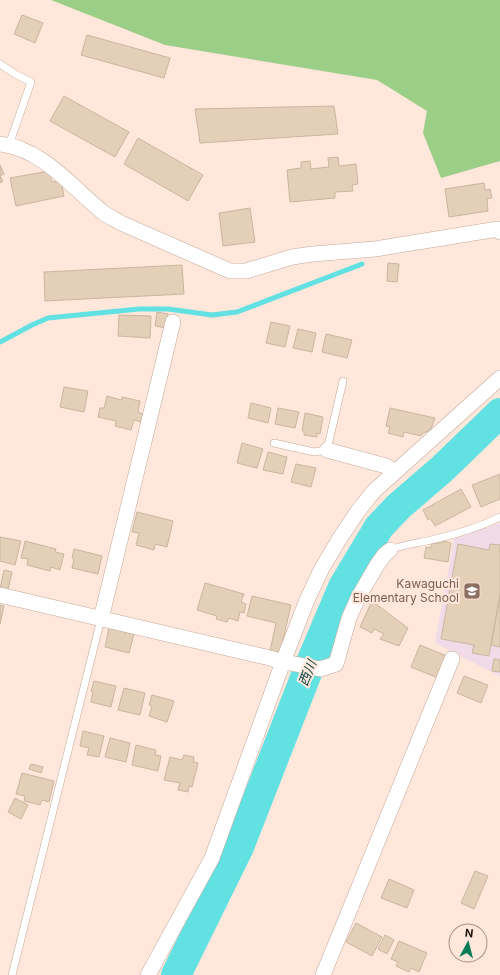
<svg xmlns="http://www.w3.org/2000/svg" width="500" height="975" viewBox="0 0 500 975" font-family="Inter,'Noto Sans JP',sans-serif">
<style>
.education{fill:#f1dbe9}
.forest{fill:#9bce86}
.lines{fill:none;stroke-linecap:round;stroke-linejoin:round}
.stream{stroke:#61e1e1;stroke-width:5}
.river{stroke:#61e1e1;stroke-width:30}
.building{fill:#e4d0b8;stroke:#cab69f}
.service-casing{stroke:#c4a899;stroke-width:8}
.minor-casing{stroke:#c4a899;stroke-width:16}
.service{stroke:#fff;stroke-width:7}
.minor{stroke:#fff;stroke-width:15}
.labels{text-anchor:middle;stroke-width:4;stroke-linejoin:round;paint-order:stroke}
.education-label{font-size:12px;fill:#785e54;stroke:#ffe7db;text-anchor:end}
.water-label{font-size:13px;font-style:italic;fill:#003f3f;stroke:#ffe7db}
</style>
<rect width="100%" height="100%" fill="#ffe7db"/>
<!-- education -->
<path class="education" d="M500,523V676L435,643L454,539Z"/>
<!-- forest -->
<path class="forest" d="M51,0H500V161L441,178L423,133L427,111L377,80L165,45Z"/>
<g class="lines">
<!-- stream -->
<path class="stream" d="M0,342L32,325L48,318L139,309H168L212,315L237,312L362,264"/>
<!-- river -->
<path class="river" d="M176,975L239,847L312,660L343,587L379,527L399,506L442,469L500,413"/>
</g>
<!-- building -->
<path class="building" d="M22,15L43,23L35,43L14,34Z
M87,35L170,58L164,78L81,55Z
M64,96L129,132L115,157L50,121Z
M334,106L338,134L200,143L195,109Z
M138,138L203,175L188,201L124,164Z
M338,157L339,166L356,164L358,184L352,185L353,191L335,192V198L290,202L287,170L301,168V162L310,161L311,169L329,167L328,158Z
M0,165L4,174L0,176L3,181L0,183Z
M49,171L52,182L61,181L64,196L16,206L10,178Z
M484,183L485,190L490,189L492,198L487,199L488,211L449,217L445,189Z
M250,208L255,242L223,246L219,213Z
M388,263L399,264L397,282L387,281Z
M182,265L184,294L45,301L44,272Z
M157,312L168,314L166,328L155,326Z
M119,315L151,316L150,338L118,336Z
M271,322L290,326L285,347L266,343Z
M298,329L316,333L312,352L293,348Z
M326,334L352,340L347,358L322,352Z
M64,387L88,391L84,412L60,407Z
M107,396L121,400L122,397L140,401L138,412L143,414L142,422L134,420L131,430L115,426L116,421L98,417L100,408H104Z
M251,403L271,408L268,423L248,418Z
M278,408L299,412L295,428L275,424Z
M390,408L435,418L431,429L422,434L421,436L404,432L403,437L388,433L390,427L386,426Z
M305,413L323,417L320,434L317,433V437L304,435V431H302Z
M242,443L263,449L257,468L237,463Z
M268,452L287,457L283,474L263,470Z
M296,464L316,468L311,487L291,482Z
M500,474V499L481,507L472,485Z
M461,489L471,507L435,526L430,518L428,520L423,510Z
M137,512L173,521L167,547L155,544L154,550L136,545L139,533L132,532Z
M0,537L21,541L15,565L0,561Z
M25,541L56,549L55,552L64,554L60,570L51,567L50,571L27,565L28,559L21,558Z
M443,541L451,543L448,562L424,558L426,547L431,548V543L437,544L438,543H442Z
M458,544L489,550L490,544L500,545V595L489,656L472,653L474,645L441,639Z
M74,549L102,556L98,574L72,568L74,559L72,558Z
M4,570L12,572L8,590L0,589Z
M205,583L244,594L241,602L246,604L244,613L240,612L238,621L229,618L227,622L216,619L217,616L197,610Z
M500,595V647L491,645Z
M252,596L291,605L281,649L278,653L270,651L276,623L247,616Z
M372,601L408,628L399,646L380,639L384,634L374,629L372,633L360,627Z
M0,605L4,606L0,624Z
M109,628L134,634L129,653L105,647Z
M420,645L447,656L438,678L411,667Z
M494,659L500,660V672L492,671Z
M464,676L488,685L481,703L457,693Z
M94,681L116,686L111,707L91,702L93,691H91Z
M124,688L145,693L140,715L118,710Z
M152,695L174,701L167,722L149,716L152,706L149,705Z
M83,731L104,736L99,757L87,755L89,748L80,746Z
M110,738L130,743L126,762L105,757Z
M136,745L156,750L155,755L161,756L158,771L132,765Z
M184,755L194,757L193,762L198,763L192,787L189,786L188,792L178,790L180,783L164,780L170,757L182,760Z
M31,764L43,767L41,773L29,769Z
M22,773L54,781L49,802L42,800L40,805L24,801L25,796L16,794Z
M15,798L28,805L21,819L8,812Z
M475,871L488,876L474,909L461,903Z
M389,879L414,890L407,908L381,898Z
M356,923L382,937L372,956L346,942Z
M385,935L394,940L387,954L378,949Z
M399,941L427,953L419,972L411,968L409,972L396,966L398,962L391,959Z"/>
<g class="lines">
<!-- service casing -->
<g class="service-casing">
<path id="service" d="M0,64L15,74L31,82L9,145
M274,443L314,452L327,450L343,381
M390,550C405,544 420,543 435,539C457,534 480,527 500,517
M12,975L101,619"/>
</g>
<!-- minor casing -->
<g class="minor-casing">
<path id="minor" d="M0,144C44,149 72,188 105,214C110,217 116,220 121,223L230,271H246L292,257L313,254L375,249L498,229L500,232
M327,450L386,466L395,472
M0,595L270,658L283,662L290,663L320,669L336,664L349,618L359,596L377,565L385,554L390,550
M101,619L173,322
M148,975L212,858L283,662L307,600L322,568L340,538L358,511L374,491L500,378
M323,975L452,659"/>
</g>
<!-- service -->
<use href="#service" class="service"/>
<!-- minor -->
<use href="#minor" class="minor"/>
</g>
<!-- icons -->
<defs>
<g id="school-square" transform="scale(0.9)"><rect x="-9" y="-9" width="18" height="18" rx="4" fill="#8d6e63" stroke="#ffe7db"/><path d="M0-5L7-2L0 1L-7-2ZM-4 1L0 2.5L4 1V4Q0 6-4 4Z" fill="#fff"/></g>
</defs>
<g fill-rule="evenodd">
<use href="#school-square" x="472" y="591"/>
</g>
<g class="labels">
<!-- education labels -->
<g class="education-label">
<text x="459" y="588">Kawaguchi<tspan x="459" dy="14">Elementary School</tspan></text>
</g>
<!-- water labels -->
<g class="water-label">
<text transform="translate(307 673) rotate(-68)" y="5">西川</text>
</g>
</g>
<!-- north arrow -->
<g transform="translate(468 943) rotate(7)"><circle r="19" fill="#ffe7db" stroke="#a49289"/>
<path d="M0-3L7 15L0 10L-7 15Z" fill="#0b7c58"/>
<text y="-6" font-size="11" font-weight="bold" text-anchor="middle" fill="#1c120d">N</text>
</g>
</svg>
